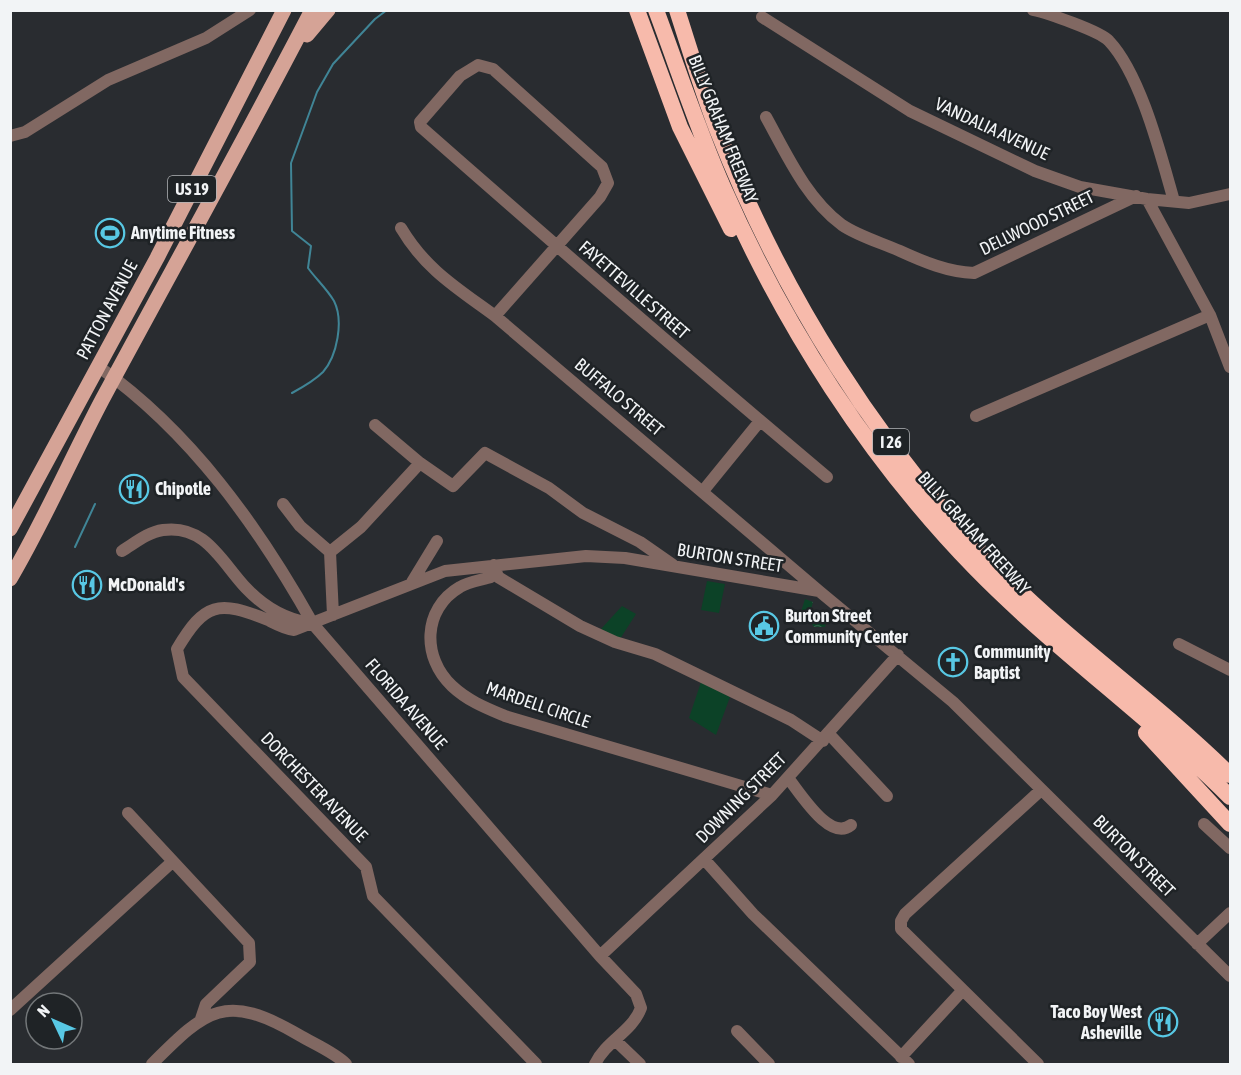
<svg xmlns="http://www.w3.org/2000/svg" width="1241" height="1075" viewBox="0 0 1241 1075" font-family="'Asap Condensed',sans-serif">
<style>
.forest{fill:url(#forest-crowns)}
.garden{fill:#0c4227}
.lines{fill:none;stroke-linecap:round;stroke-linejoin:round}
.stream{stroke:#408596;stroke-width:2}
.minor{stroke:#816862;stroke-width:12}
.major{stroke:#d5a396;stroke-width:15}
.highway{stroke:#f7baab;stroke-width:16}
.labels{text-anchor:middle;stroke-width:5;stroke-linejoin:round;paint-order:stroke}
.shield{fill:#1f2326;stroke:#b3b5b8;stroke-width:1.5}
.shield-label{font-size:16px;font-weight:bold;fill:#f2f4f6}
.street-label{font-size:18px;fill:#f2f4f6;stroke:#1f2326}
.poi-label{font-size:18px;font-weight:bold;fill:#f2f4f6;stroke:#1f2326;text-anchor:start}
</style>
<defs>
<pattern id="forest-crowns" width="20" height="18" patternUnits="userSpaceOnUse" patternTransform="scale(1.5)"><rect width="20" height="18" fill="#0c4227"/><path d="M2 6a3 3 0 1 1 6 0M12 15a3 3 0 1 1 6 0" fill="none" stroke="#305e47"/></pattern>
</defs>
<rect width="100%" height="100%" fill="#292c30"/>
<!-- forest -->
<path class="forest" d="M805,599L813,602L810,613H826L828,615L825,627H814L811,623L799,618Z"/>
<!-- garden -->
<path class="garden" d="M707,581L725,584L719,613L701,610Z
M622,606L636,614L620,639L601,629Z
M701,682L730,697L716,735L689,718Z"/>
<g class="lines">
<!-- stream -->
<path class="stream" d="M292,393C303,387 314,381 323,372C337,356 344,321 334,301C327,289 316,279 308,268L311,246L292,231L291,163L317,92L333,64L375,19L387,10
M75,547L95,504"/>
<!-- minor -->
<path class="minor" d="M1033,10C1047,13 1100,31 1109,41C1141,75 1161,156 1174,201
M762,17L910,111L1035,171L1080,187L1147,199L1189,203L1230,194
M766,117C787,155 806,198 842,225C858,236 882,243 900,251C924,262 948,272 974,273L1136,196
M10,136L25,132L108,80L206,38L250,10
M1147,199L1210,315L1230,367
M401,228C426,270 457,288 495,316L819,591
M495,316L600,197L608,183L602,167L493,69L478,65L460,76L420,122L421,127C555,245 690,362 827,477
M99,367C191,432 258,526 313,624L600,956L636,994L641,1008C632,1032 606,1041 595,1064
M976,416L1210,315
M375,425L420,463L453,486L485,453L549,488L583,513L640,542L673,565
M703,491L760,421
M283,504L300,526L330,552L333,615
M122,551C135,543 148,532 163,530C206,524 222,563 246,588C263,606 285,619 309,623
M330,552L361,527L420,463
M494,565L491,577C481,580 468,582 460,587C422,609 422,658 452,686C468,701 486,708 505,716L772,795
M494,565L498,577L580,626L615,642L655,654L791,720L823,741
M412,582L437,541
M1179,644L1230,670
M829,734L887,796
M788,778C801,794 830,842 851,825
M128,813L249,943L250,962L206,1004L201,1019
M1204,824L1230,848
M704,859L753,914L909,1064
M1197,944L1230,913
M600,956L772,795L898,655
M10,1010L171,863
M737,1031L769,1064
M615,1040L640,1064
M901,1057L962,991
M152,1064C207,1009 225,992 299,1035C314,1044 334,1052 346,1064
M536,1064L373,896L366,867L183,677L177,649C205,602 218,600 268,620C276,624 285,629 294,630L445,571L586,556L625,558L819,591L953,702L1230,976
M1038,1064L901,929V921L905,914L1041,790"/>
<!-- major -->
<path class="major" d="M307,35L328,10
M10,529L157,258L284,10
M10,579C44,521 71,459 102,400C172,270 244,141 312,10"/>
<!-- highway -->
<path class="highway" d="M637,10L680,127L731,229
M656,10C678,69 698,130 723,187C784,326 869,459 975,568C1055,650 1149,716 1230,797
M677,10C690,50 702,91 717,129C781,293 878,449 1002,574C1074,646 1158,704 1230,775
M1146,733L1230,824"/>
</g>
<!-- icons -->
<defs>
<g id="stadium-ring" transform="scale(1.5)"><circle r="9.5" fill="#1f2326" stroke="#58c8e4" stroke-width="1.5"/><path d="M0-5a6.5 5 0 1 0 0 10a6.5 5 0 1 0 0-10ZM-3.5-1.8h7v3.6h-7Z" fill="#58c8e4"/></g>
<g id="restaurant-ring" transform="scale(1.5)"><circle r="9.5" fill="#1f2326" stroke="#58c8e4" stroke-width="1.5"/><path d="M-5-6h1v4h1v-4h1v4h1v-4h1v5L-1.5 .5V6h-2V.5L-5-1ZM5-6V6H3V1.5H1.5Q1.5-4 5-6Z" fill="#58c8e4"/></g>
<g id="civic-ring" transform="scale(1.5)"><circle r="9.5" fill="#1f2326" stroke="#58c8e4" stroke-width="1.5"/><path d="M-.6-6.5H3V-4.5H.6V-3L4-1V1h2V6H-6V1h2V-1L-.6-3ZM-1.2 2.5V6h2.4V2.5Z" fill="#58c8e4"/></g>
<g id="church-ring" transform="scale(1.5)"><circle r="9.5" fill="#1f2326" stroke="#58c8e4" stroke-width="1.5"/><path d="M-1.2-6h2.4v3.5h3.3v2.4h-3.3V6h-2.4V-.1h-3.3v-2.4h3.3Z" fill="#58c8e4"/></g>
</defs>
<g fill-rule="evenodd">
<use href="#stadium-ring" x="110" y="233"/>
<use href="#restaurant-ring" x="134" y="489"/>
<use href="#restaurant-ring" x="87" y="585"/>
<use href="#civic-ring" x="764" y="626"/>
<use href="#church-ring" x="953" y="662"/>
<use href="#restaurant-ring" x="1163" y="1022"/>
</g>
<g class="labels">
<!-- shield labels -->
<g class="shield">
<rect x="168" y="176" width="48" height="26" rx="4.5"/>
<rect x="873" y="429" width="36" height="26" rx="4.5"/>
</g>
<g class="shield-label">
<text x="192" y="195">US 19</text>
<text x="891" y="448">I 26</text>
</g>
<!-- street labels -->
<g class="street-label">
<text transform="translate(723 129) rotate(68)" y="6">BILLY GRAHAM FREEWAY</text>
<text transform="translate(992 129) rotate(25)" y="6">VANDALIA AVENUE</text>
<text transform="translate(1037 223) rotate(-26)" y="6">DELLWOOD STREET</text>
<text transform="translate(634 290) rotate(41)" y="6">FAYETTEVILLE STREET</text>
<text transform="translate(107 310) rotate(-62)" y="6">PATTON AVENUE</text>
<text transform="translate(619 397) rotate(40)" y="6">BUFFALO STREET</text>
<text transform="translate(974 533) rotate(48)" y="6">BILLY GRAHAM FREEWAY</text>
<text transform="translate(730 558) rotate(9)" y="6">BURTON STREET</text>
<text transform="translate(406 704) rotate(49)" y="6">FLORIDA AVENUE</text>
<text transform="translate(538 705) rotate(19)" y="6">MARDELL CIRCLE</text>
<text transform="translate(314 787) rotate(46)" y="6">DORCHESTER AVENUE</text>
<text transform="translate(741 798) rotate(-45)" y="6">DOWNING STREET</text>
<text transform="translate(1134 856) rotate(45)" y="6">BURTON STREET</text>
</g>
<!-- poi labels -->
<g class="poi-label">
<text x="131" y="239">Anytime Fitness</text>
<text x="155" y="495">Chipotle</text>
<text x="108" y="591">McDonald's</text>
<text x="785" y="622">Burton Street<tspan x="785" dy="21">Community Center</tspan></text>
<text x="974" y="658">Community<tspan x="974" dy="21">Baptist</tspan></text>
<text x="1142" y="1018" text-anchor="end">Taco Boy West<tspan x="1142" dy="21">Asheville</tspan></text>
</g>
</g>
<!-- border -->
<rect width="1241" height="1075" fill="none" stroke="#f2f4f6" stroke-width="24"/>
<!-- north arrow -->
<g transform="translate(54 1021) rotate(314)"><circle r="28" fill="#1f2326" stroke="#737779" stroke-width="1.5"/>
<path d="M0-4.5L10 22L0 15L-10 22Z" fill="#58c8e4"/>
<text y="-9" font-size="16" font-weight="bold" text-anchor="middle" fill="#f2f4f6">N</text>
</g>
</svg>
